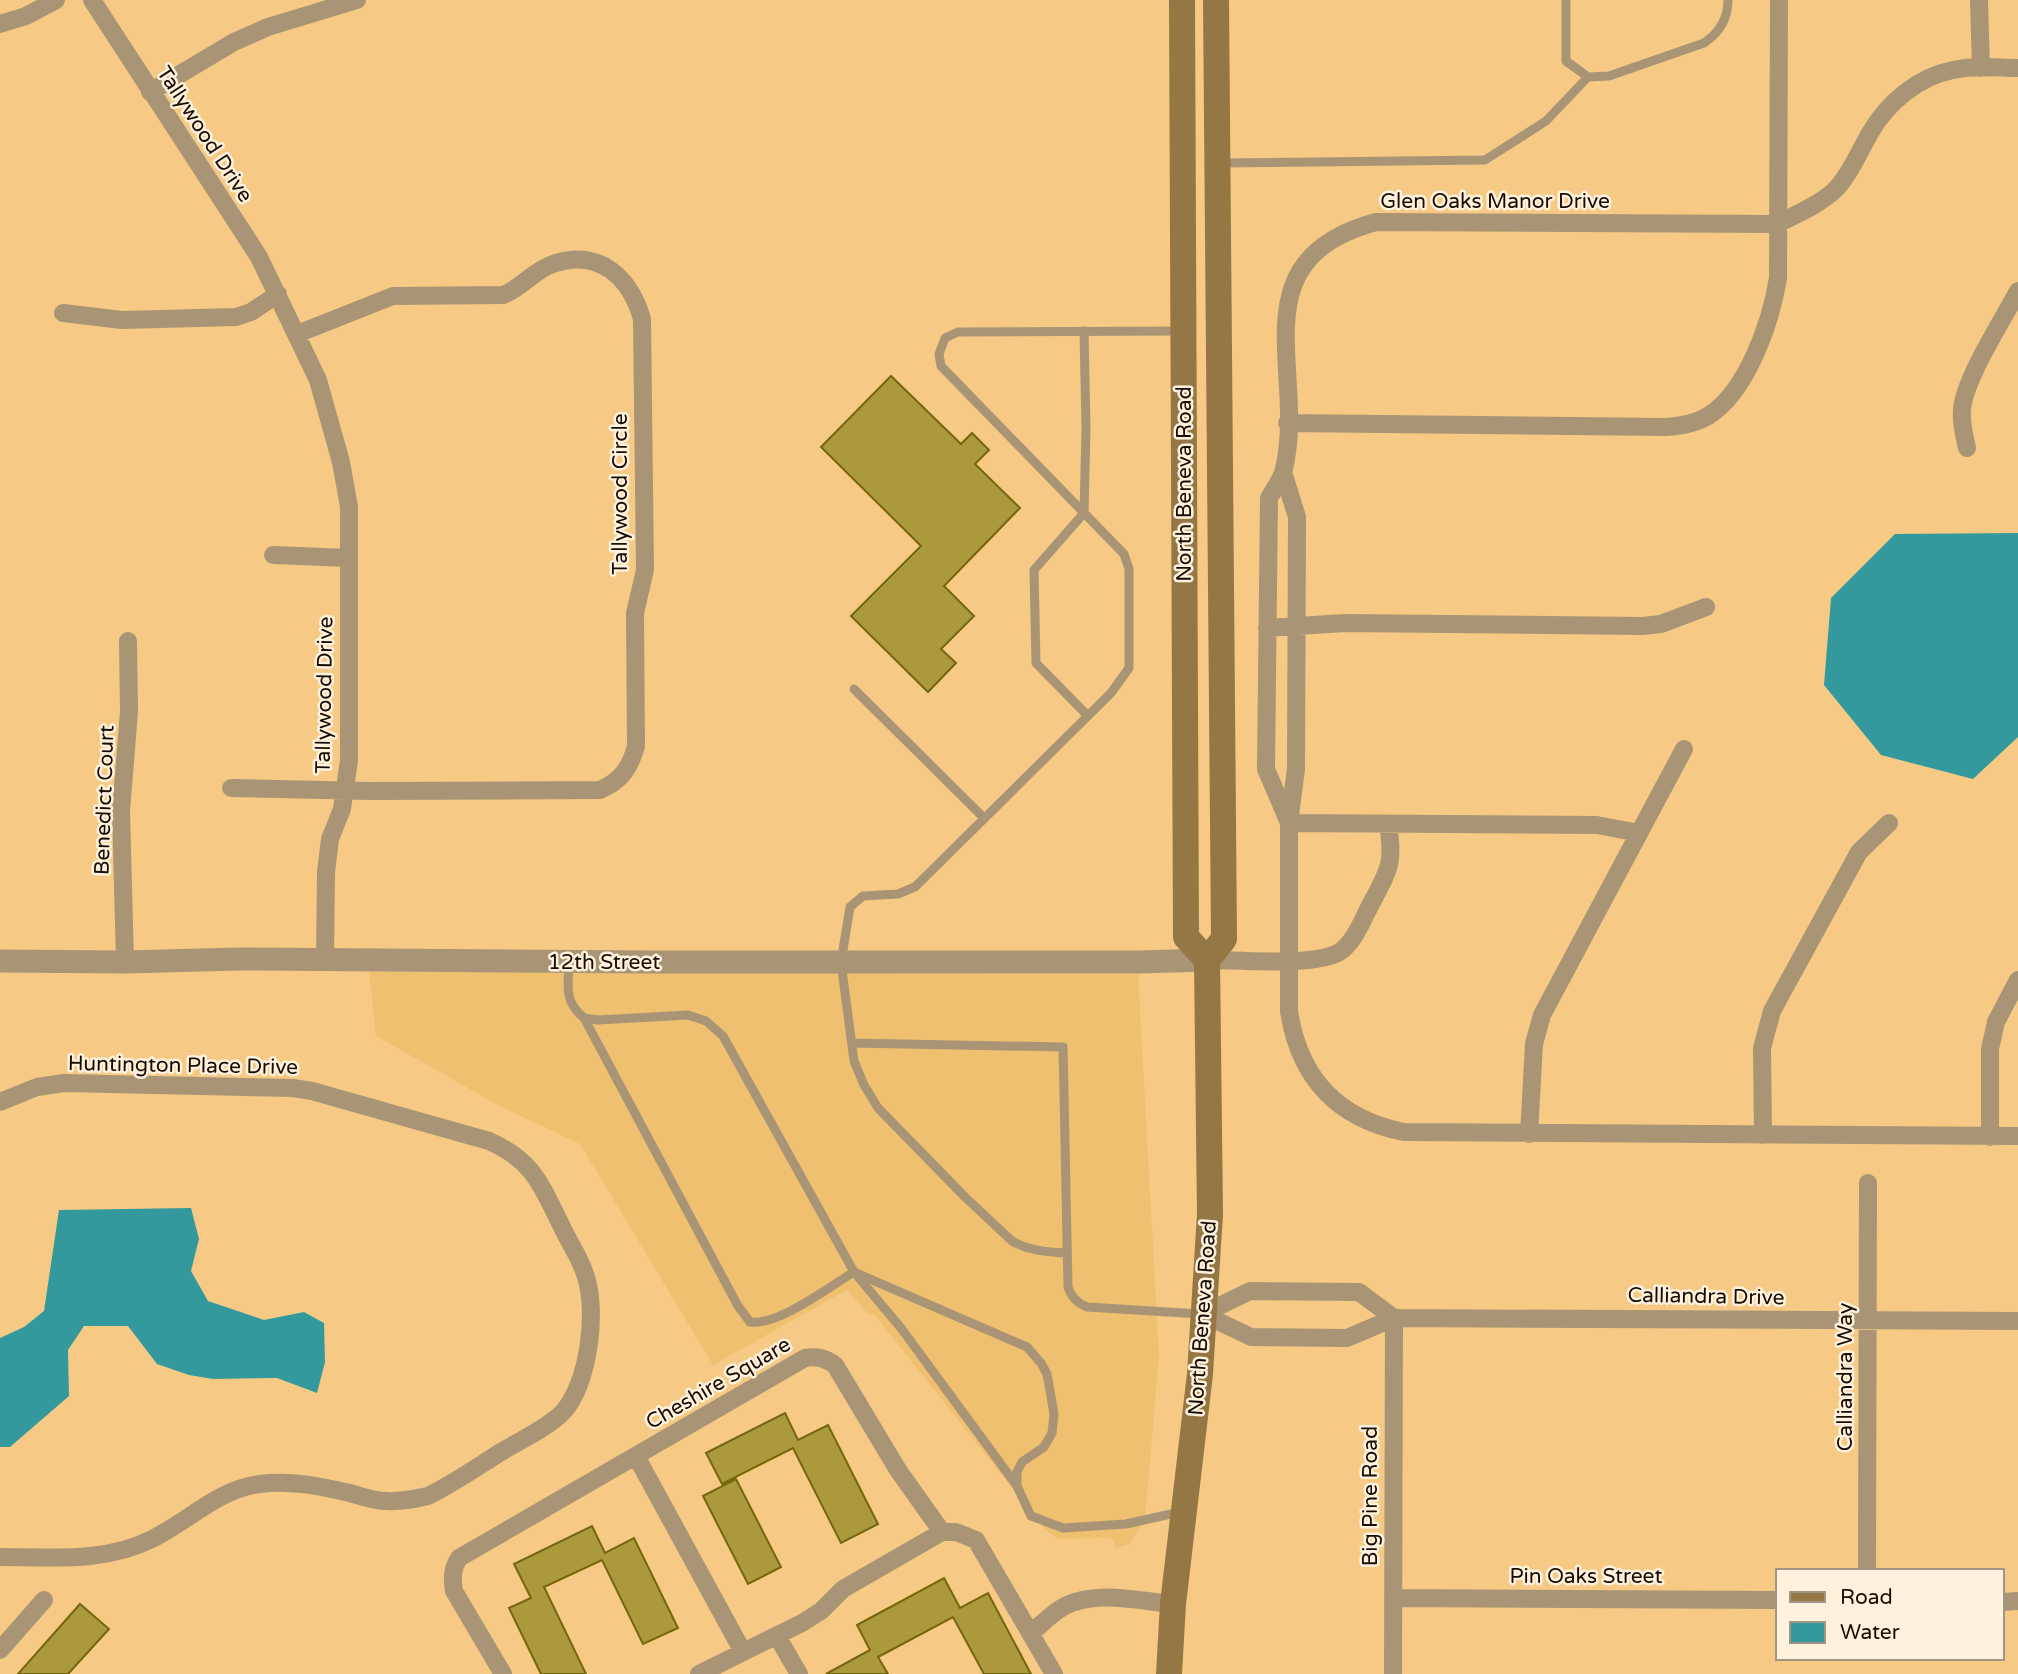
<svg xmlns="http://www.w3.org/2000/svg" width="2018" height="1674" viewBox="0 0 2018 1674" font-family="'Varela Round',sans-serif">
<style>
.built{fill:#f0c071}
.water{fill:#34999c}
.building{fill:#ab993d;stroke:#75660c;stroke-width:2}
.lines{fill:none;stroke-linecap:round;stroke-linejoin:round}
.service{stroke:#a99575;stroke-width:9}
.minor{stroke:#a99575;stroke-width:18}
.tertiary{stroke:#a99575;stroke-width:23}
.secondary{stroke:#957645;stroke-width:26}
.labels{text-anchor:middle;stroke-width:5;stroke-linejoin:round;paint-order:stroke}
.street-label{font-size:21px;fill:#180c00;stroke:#fef1dd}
</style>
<rect width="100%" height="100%" fill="#f6ca84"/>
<!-- built -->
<path class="built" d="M369,972L1138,974L1159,1355L1145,1520L1129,1544L1116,1548L1113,1540L1107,1538L1057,1539L1043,1527L874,1314L869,1315L847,1290L713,1365L580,1144L498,1105L376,1036Z"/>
<!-- water -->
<path class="water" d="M2018,533V737L1973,779L1881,755L1824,685L1831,598L1895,534Z
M191,1208L199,1239L191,1271L208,1301L264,1320L304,1312L324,1323L325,1362L317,1393L277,1378L213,1379L189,1375L157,1364L128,1326H84L68,1350L69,1396L10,1447H0V1338L24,1327L44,1311L59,1210Z"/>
<!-- building -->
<path class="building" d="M891,376L961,444L972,433L989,450L975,464L1020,508L944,586L974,616L941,649L956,663L928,692L851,616L921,546L821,447Z
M785,1413L798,1440L828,1425L878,1524L841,1543L793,1448L722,1484L706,1453Z
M736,1479L781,1567L748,1584L703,1496Z
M592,1526L605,1553L634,1538L678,1628L643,1644L602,1560L544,1587L586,1674H541L509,1608L531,1598L514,1564Z
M944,1578L960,1608L988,1593L1031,1674H984L953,1617L878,1657L888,1674H826L870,1650L857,1625Z
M80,1604L109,1629L68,1674H18Z"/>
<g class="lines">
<!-- service -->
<path class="service" d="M1566,0V61L1588,77L1609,76L1704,43C1719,33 1728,18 1728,0
M1219,163L1485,160L1546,121L1588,77
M1084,331L1086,429L1084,513L1034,570L1036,663L1088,716
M854,689L984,818
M569,963C568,988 564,1001 584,1018L738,1306L750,1322C778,1326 829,1287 854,1272L901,1328L1017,1486L1031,1516L1063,1528L1126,1524L1180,1512
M584,1018L598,1020L688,1015L706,1021L723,1036L854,1272L1027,1347L1041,1363L1047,1374L1054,1414L1052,1433L1044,1447L1022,1462L1017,1472V1485
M852,1043L1063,1047L1068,1287C1071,1297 1077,1303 1087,1307L1200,1314
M1067,1253C1048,1252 1029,1251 1012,1241L965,1197L878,1108L864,1085L854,1061L841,962L850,907L863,896L898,894L915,887L1111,693L1129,668V569L1124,554L941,366L939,354L945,338L958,332L1180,331"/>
<!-- minor -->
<path class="minor" d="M92,0L259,257L318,380L341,462L349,507V760L342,809L330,839L326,872L325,960
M1979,0L1981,68
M0,24L26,16L56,0
M150,92L234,42L268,27L357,0
M63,313L122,320L236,317L251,312L278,294
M1287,423L1666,427C1681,426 1695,424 1708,416C1747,392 1771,322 1778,278L1779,0
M1967,448C1964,435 1961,423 1962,410C1964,379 2003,320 2018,291
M1283,472L1297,517L1296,769L1289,823V1011C1299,1078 1338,1119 1404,1132L2018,1136
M273,555L349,558
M1267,628L1345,623L1643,626L1661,624L1706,607
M231,788L371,791L600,790C621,781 630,768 636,746L635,613L645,570L642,319C630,277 599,248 553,264C534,270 522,288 503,295L393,296L297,334
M1289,823L1266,769L1269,498C1274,489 1282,479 1284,469C1307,370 1236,260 1376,222L1777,224C1797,214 1821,204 1837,188C1852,171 1859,152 1870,133C1888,102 1918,77 1953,70C1973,65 1998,68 2018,68
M1289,823L1597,825L1639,833
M1207,960C1237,960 1319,967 1341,951C1356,940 1364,916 1373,900C1390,868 1394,862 1388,824
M125,962L121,811L129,712L128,641
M0,1102L37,1087L64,1083L293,1088L312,1091L489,1141C534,1161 541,1185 562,1227C569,1242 580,1258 585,1274C598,1310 589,1383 563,1412C549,1427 519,1441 501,1452C477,1467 453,1484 428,1496C414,1499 401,1502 386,1501C374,1501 361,1496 350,1493C319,1486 291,1480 260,1484C218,1489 189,1521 152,1539C105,1563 51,1557 0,1557
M1529,1134L1534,1044L1542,1015L1684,749
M1763,1135L1762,1048L1772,1011L1859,852L1889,823
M1990,1137V1049L1996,1022L2018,980
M1203,1314L1251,1337L1347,1338L1394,1318L2018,1321
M1203,1314L1250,1291L1359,1292L1394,1318
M636,1456L743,1652
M1867,1571L1868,1183
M1393,1598L1778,1600
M2002,1602L2018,1601
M1031,1633C1042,1624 1053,1612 1065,1606C1097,1590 1138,1601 1173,1604
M777,1636L799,1674
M0,1650L44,1600
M503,1674L454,1591C452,1578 452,1569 459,1558L805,1358C817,1356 825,1358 835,1365L898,1470L942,1532H956L976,1540L1054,1674
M699,1674L802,1623L821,1611L843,1589L942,1532
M1393,1674L1394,1318"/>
<!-- tertiary -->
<path class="tertiary" d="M0,961L125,962L239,959L654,962H1140L1207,960"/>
<!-- secondary -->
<path class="secondary" d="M1182,0L1186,937L1207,960
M1169,1674L1173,1604L1200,1374L1210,1214L1207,960L1224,939L1216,0"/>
</g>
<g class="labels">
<!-- street labels -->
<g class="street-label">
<text transform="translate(205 134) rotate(57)" y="7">Tallywood Drive</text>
<text x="1495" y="208">Glen Oaks Manor Drive</text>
<text transform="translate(1184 484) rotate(-90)" y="7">North Beneva Road</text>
<text transform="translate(620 494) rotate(-90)" y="7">Tallywood Circle</text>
<text transform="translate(324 695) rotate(-89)" y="7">Tallywood Drive</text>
<text transform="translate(104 800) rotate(-88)" y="7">Benedict Court</text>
<text x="604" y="969">12th Street</text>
<text transform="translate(183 1065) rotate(1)" y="7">Huntington Place Drive</text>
<text transform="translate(1706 1296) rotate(1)" y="7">Calliandra Drive</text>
<text transform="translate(1202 1318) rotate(-86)" y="7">North Beneva Road</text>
<text transform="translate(1845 1377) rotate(-90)" y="7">Calliandra Way</text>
<text transform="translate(718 1383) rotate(-30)" y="7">Cheshire Square</text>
<text transform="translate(1370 1496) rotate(-90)" y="7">Big Pine Road</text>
<text x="1586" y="1583">Pin Oaks Street</text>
</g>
</g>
<!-- legend -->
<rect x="1776" y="1569" width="228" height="91" fill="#fef1dd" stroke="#a29585" stroke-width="2"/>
<rect x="1790" y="1592" width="35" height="10" fill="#957645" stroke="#a29585" stroke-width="2"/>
<text x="1840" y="1604" font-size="21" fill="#180c00">Road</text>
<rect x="1790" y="1622" width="35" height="21" fill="#34999c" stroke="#a29585" stroke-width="2"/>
<text x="1840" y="1639" font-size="21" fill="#180c00">Water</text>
</svg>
